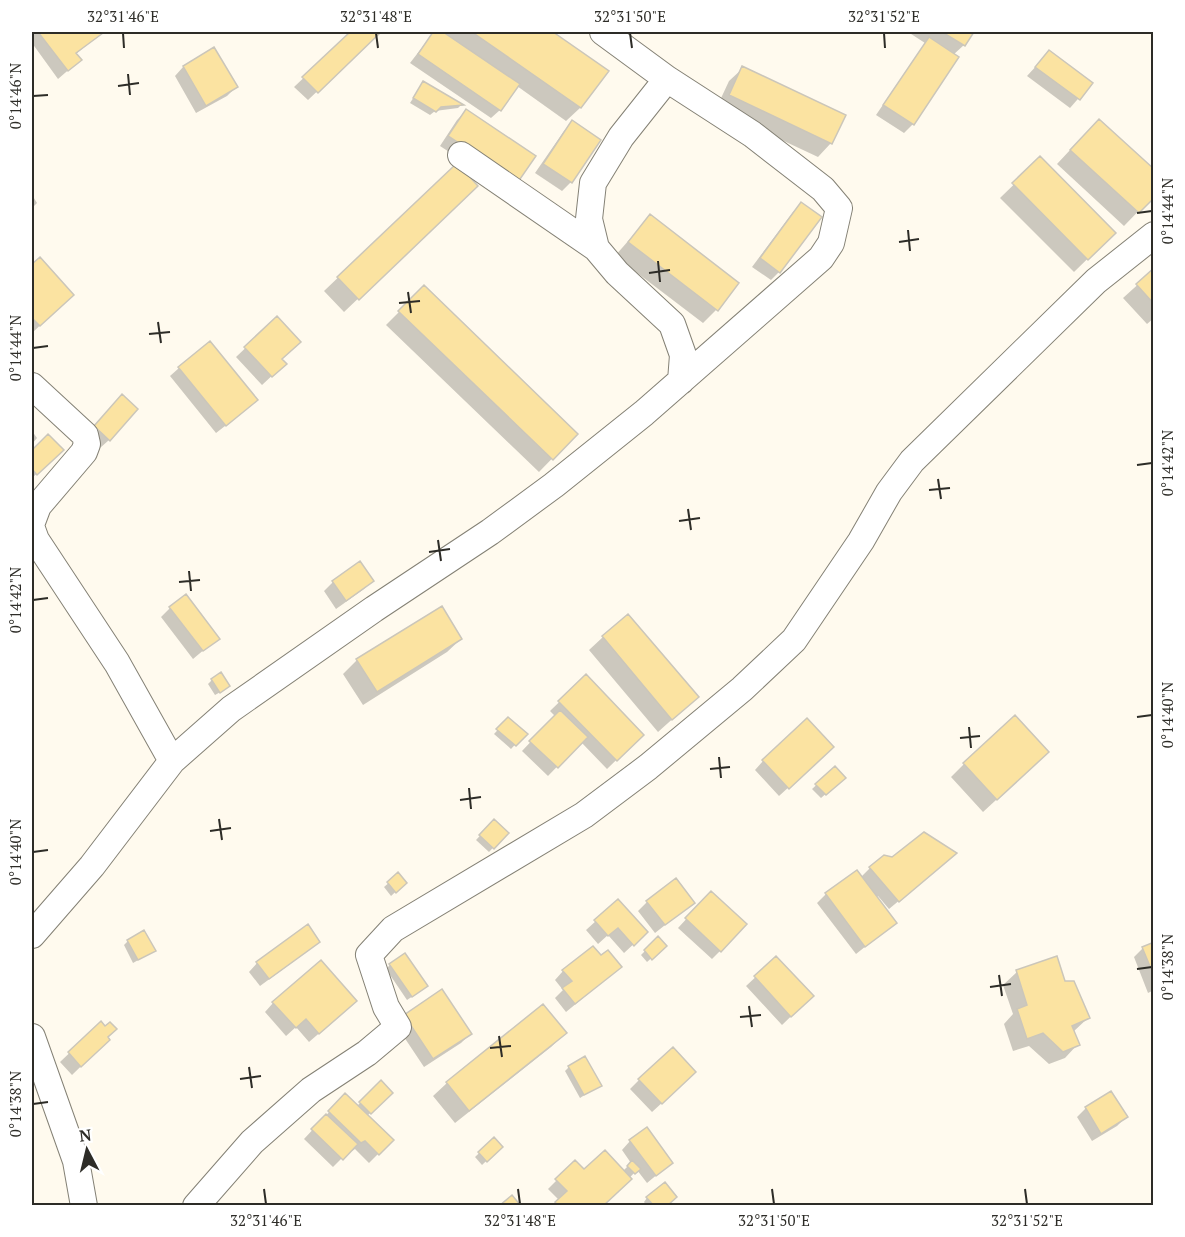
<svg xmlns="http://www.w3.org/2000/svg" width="1185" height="1237" viewBox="0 0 1185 1237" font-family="'PT Serif',serif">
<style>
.shadow{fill:#0003}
.building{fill:#fbe3a1;stroke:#cbc6ba;stroke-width:1.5}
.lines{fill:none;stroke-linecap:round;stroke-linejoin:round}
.minor-casing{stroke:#848175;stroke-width:28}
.minor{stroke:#fff;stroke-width:26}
.ticks{fill:none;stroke:#2d2c27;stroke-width:2}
.neatline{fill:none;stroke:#2d2c27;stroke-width:2}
.ticks-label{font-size:15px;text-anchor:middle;fill:#2d2c27}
</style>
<rect width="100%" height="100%" fill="#fffaee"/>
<!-- shadow -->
<path class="shadow" d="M32,32H100L101,33L76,54L80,60L58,79L32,43Z
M352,32H380L308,100L294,87Z
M434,32H550L607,71L580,108L566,121L517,86L500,110L491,118L410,63Z
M908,32H972L964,45L953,55L957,57L913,124L904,133L876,115L925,43Z
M214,49L236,87L227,96L196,113L175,76L183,67Z
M1049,52L1091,84L1070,108L1027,76Z
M743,68L831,143L818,157L716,109L729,81Z
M423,83L461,105L458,108L435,111L430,115L410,103Z
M466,111L508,190L440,146L457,120Z
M572,122L599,140L571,182L562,191L535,173L564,131Z
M1085,134L1154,195L1124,226L1057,164Z
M1040,159L1114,233L1074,272L1000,198Z
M456,165L463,199L344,312L324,291Z
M32,195L37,203L32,208Z
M802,204L779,272L771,280L752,267L793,212Z
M650,216L716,310L703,323L615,256Z
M40,259L63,304L32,333V267Z
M1154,270V318L1147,324L1123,298Z
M424,287L576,434L539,472L386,325Z
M277,318L281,359L276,372L262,385L236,357Z
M179,368L247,409L216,433L170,376Z
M114,405L109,440L100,448L86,436Z
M32,431L37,438L32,444Z
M48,436L62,450L32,478V452Z
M360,563L372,580L364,589L336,609L324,591L333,582Z
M170,608L218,638L193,659L161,617Z
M441,608L461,639L447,652L363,705L343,674L357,660Z
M603,637L697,697L658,732L589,650Z
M585,677L642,735L607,769L581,742L548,776L522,751L555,716L550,711Z
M212,680L224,690L215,695L208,684Z
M508,719L525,734L511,749L494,734Z
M823,756L779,796L755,770L763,761Z
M964,764L1034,765L983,812L951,777Z
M835,768L844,778L821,798L812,789Z
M494,821L507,833L489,852L476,840Z
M955,854L889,909L878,896L876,897L895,923L856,954L817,903L826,894L861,877L870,868L893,858Z
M398,875L405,883L391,896L384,887Z
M618,901L637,941L624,953L608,935L598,944L586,930Z
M647,902L693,903L655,933L638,911Z
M702,902L720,951L712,959L678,928Z
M658,938L665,946L647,962L641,955Z
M128,941L154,951L133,963L124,945Z
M318,941L309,950L260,986L249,972L257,963Z
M1154,944V990L1148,993L1134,957L1143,948Z
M776,958L812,996L782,1025L746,986Z
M390,965L422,990L407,1000L386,969Z
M563,971L611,975L566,1012L555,998L563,990L555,980Z
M1017,972L1064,983L1088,1018L1073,1032L1078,1044L1065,1058L1049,1064L1029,1046L1013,1051L1004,1024L1013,1014L1003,985Z
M273,1003L346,1010L309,1042L296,1027L286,1036L265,1012Z
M543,1006L565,1033L551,1047L455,1123L433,1096L447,1083Z
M405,1016L470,1034L461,1043L424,1067L396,1025Z
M101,1023L108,1040L72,1075L60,1062Z
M569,1067L600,1085L580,1098L565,1071Z
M639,1080L686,1081L652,1112L630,1089Z
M381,1083L391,1093L367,1116L392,1140L369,1163L355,1149L352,1151L350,1150L333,1167L304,1139L345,1095L357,1106Z
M1111,1093L1126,1117L1117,1126L1092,1141L1077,1117L1086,1108Z
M494,1139L501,1147L482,1165L475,1157Z
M630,1141L671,1163L647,1183L637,1170L602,1206H553L559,1200L548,1189L575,1162L584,1171H623L631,1163L622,1150Z
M647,1198L666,1206H647L644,1202Z"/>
<!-- building -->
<path class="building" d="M38,32H102L103,33L76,53L82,60L68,71Z
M350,32H381L318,93L302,77Z
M433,32H443L520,84L501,111L418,54Z
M472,32H553L609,71L581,108Z
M942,32H974L965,46Z
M929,37L959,57L914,125L883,105Z
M214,47L238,87L206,106L183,66Z
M1049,50L1093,83L1080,100L1035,67Z
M742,66L846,115L832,144L729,95Z
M423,81L464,105L441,107L436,112L413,98Z
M466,109L536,156L518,182L448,136Z
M1099,119L1154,169V198L1139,213L1070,150Z
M572,120L601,140L572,183L543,164Z
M1040,156L1116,233L1088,260L1012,183Z
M457,163L478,186L359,300L337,277Z
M801,202L822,217L780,273L760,258Z
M650,214L739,283L718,311L628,242Z
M40,257L74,295L40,326L32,318V264Z
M1154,268V304L1136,284Z
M424,285L578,434L553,460L398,311Z
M277,316L301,342L282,359L287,364L272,377L244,347Z
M210,341L258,400L226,426L178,367Z
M122,394L138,409L110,441L94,426Z
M48,434L64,450L37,475L32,469V450Z
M360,561L374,581L346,601L332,581Z
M186,594L220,639L203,651L169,607Z
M442,606L462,639L377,692L356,659Z
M628,614L699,697L672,720L602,636Z
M221,672L230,686L220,693L211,679Z
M586,674L644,735L617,761L558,701Z
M560,710L588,737L558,768L529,741Z
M1015,715L1049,752L997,800L963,763Z
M508,717L528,734L516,746L496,729Z
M807,718L834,747L789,789L762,760Z
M835,766L846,778L826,795L815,784Z
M494,819L509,833L494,849L479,835Z
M924,832L957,853L899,902L869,867L884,855L892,857Z
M857,870L897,923L865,947L825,893Z
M398,872L407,883L396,893L387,882Z
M676,878L695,903L665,925L646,901Z
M711,891L747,924L721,952L685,918Z
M618,899L648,932L634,946L618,928L608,936L594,920Z
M308,924L320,942L269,979L256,962Z
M144,930L156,951L138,960L127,940Z
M658,936L667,946L652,960L644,950Z
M1154,942V976L1142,947Z
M593,946L601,955L608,950L622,967L575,1004L562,988L572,981L562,970Z
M405,953L428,986L412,997L389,964Z
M776,956L814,996L791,1017L754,976Z
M1057,956L1065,981H1074L1090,1018L1072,1026L1080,1045L1063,1052L1043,1033L1027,1039L1017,1009L1027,1005L1016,970Z
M321,960L357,1001L319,1034L306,1019L296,1028L272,1002Z
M442,989L472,1034L433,1059L404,1015Z
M543,1004L567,1033L469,1111L446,1082Z
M101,1021L105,1026L110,1022L117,1029L108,1037L110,1040L81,1067L68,1052Z
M673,1047L696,1072L662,1104L638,1079Z
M585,1056L602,1086L584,1095L568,1066Z
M381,1080L393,1093L371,1114L359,1102Z
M1111,1091L1128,1117L1101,1134L1085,1107Z
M345,1093L394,1140L379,1155L365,1141L361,1143L328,1111Z
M326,1114L358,1144L343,1160L311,1129Z
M647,1127L673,1163L656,1176L629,1140Z
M494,1137L503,1147L487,1162L478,1152Z
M605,1150L632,1179L603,1206H558L555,1202L567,1191L555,1179L575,1160L584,1169Z
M632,1160L641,1169L635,1174L627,1166Z
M665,1182L677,1197L667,1206H654L646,1197Z
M512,1195L521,1206H499Z"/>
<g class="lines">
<!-- minor casing -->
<g class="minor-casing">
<path id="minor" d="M603,32L667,79
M461,155L596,248
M32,386L85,435L87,444L84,452L38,506L32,522
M32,529L36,540L117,663L172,761
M32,935L92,866L172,761L231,709L374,609L490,532L554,485L644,413L821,258L831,243L839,208L823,189L752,134L667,79L621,137L593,183L589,219L596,248L617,273L672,324L683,355L681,381
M32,1037L76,1161L84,1206
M196,1206L252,1142L311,1090L367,1053L398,1027L386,1007L369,955L393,929L584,815L648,767L742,689L794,640L861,541L889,492L912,461L1096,281L1154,235"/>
</g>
<!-- minor -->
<use href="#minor" class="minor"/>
</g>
<!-- ticks -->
<path class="ticks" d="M123,33L124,48M376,33L378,48M630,33L632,48M884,33L885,48M128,74L130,95M118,86L139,83M33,96L48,95M1137,213L1152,211M908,230L910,251M899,242L919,239M658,261L660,282M649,273L670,270M408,292L411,313M399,303L420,301M158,322L161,343M149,334L170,332M33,348L48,346M1137,465L1152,463M938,479L941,499M929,490L950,488M688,509L691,530M679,521L700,518M438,540L441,561M429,552L450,549M189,571L191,591M179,582L200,580M33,600L48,598M1137,717L1152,715M969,727L971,748M960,738L980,736M719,757L721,778M710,769L730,767M469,788L471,809M460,800L481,797M219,819L222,840M210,831L231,828M33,852L48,850M1137,969L1152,967M999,975L1002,996M990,987L1011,984M749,1006L752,1027M740,1017L761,1015M499,1036L502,1057M490,1048L511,1046M249,1067L252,1088M240,1079L261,1076M33,1104L48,1102M264,1189L266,1204M518,1189L520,1204M772,1189L774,1204M1025,1189L1027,1204"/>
<!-- border -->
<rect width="1185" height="1237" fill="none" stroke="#ffffff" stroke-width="66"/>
<!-- north arrow -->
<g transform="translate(87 1150) rotate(353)" stroke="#ffffff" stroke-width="4.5" paint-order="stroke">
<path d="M0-4.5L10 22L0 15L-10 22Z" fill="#2d2c27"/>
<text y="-9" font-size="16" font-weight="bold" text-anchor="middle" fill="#2d2c27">N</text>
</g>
<rect x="33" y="33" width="1119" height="1171" class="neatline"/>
<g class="ticks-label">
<text x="123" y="22">32°31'46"E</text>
<text x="376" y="22">32°31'48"E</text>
<text x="630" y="22">32°31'50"E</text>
<text x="884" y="22">32°31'52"E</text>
<text transform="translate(16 96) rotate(-90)" y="5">0°14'46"N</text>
<text transform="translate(1168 211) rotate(-90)" y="5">0°14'44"N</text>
<text transform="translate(16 348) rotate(-90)" y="5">0°14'44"N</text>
<text transform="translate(1168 463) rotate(-90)" y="5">0°14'42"N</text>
<text transform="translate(16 600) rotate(-90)" y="5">0°14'42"N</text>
<text transform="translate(1168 715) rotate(-90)" y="5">0°14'40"N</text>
<text transform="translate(16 852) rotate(-90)" y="5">0°14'40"N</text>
<text transform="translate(1168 967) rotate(-90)" y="5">0°14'38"N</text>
<text transform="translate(16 1104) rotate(-90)" y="5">0°14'38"N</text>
<text x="266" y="1226">32°31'46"E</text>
<text x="520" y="1226">32°31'48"E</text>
<text x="774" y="1226">32°31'50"E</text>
<text x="1027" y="1226">32°31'52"E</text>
</g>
</svg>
